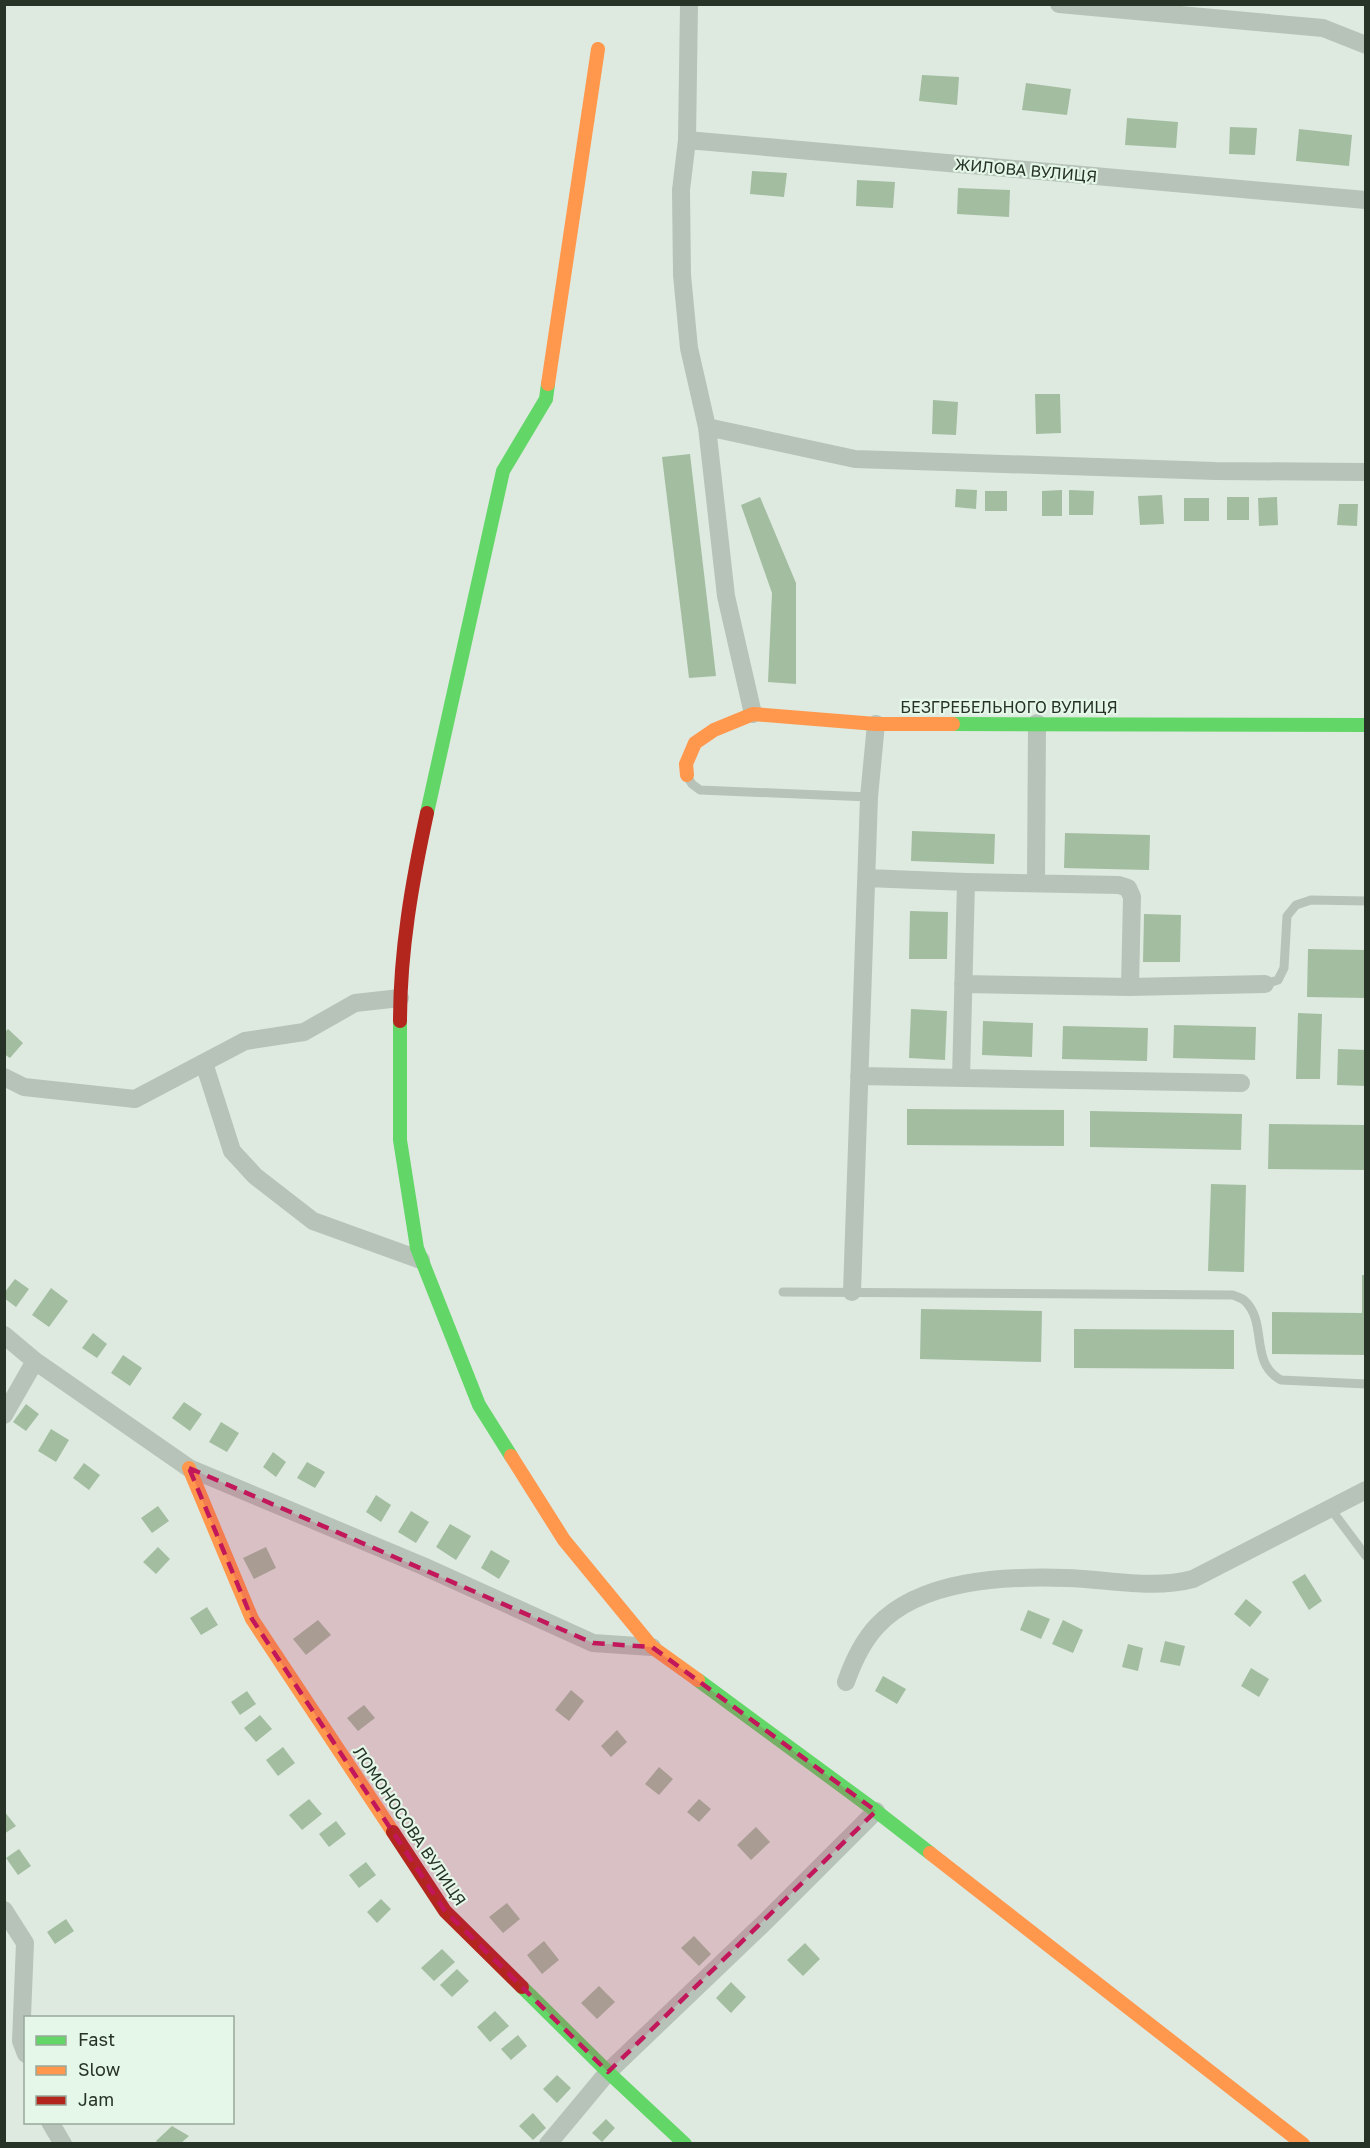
<svg xmlns="http://www.w3.org/2000/svg" width="1370" height="2148" viewBox="0 0 1370 2148" font-family="'Golos Text',sans-serif">
<style>
.building{fill:#a3bda1}
.lines{fill:none;stroke-linecap:round;stroke-linejoin:round}
.lane{stroke:#b7c3b8;stroke-width:9}
.street{stroke:#b7c3b8;stroke-width:18}
.fast{stroke:#63d668;stroke-width:14}
.slow{stroke:#ff974d;stroke-width:14}
.jam{stroke:#b3261e;stroke-width:14}
.marked{fill:#c2185b;fill-opacity:0.2;stroke:#c2185b;stroke-width:4.5;stroke-dasharray:12 8;stroke-linejoin:round}
.labels{text-anchor:middle;stroke-width:4.5;stroke-linejoin:round;paint-order:stroke}
.street-label{font-size:16px;fill:#273326;stroke:#e4f7e8}
</style>
<rect width="100%" height="100%" fill="#deeae0"/>
<!-- building -->
<path class="building" d="M922,75L959,77L957,105L919,101Z
M1026,83L1071,89L1067,115L1022,110Z
M1127,118L1178,122L1176,148L1125,145Z
M1230,127L1257,128L1255,155L1229,154Z
M1299,129L1352,135L1349,166L1296,161Z
M752,171L787,173L784,197L750,194Z
M857,180L895,182L893,208L856,206Z
M958,188L1010,190L1009,217L957,214Z
M1035,394H1060L1061,433L1036,434Z
M933,400L958,402L956,435L932,434Z
M690,454L716,676L689,678L662,457Z
M956,489L977,490L976,509L955,507Z
M1062,490V516H1042V491Z
M1069,490L1094,491L1093,515H1069Z
M985,491H1007V511H985Z
M1162,495L1164,524L1140,525L1138,496Z
M760,497L796,583V684L768,682L772,593L741,505Z
M1227,497H1249V520H1227Z
M1277,497L1278,525L1259,526L1258,498Z
M1184,498H1209V521H1184Z
M1339,504H1358L1357,526L1337,525Z
M912,831L995,834L994,864L911,861Z
M1065,833L1150,835L1149,870L1064,868Z
M910,911L948,912L947,959H909Z
M1144,914L1181,915L1180,962H1143Z
M1308,949L1366,950V998L1307,997Z
M911,1009L947,1011L945,1060L909,1058Z
M1298,1013L1322,1014L1320,1079H1296Z
M983,1021L1033,1023L1032,1057L982,1055Z
M1174,1025L1256,1027L1255,1060L1173,1058Z
M1063,1026L1148,1028L1147,1061L1062,1059Z
M8,1029L23,1043L10,1058L4,1054V1033Z
M1338,1049L1366,1050V1086L1337,1085Z
M907,1109L1064,1110V1146L907,1145Z
M1090,1111L1242,1114L1241,1150L1090,1147Z
M1269,1124L1366,1125V1170L1268,1169Z
M1211,1184L1246,1185L1244,1272L1208,1271Z
M1362,1275H1366V1355L1272,1354V1312L1362,1313Z
M15,1279L29,1289L16,1307L4,1298V1293Z
M51,1288L68,1301L49,1327L32,1315Z
M921,1309L1042,1311L1041,1362L920,1359Z
M1074,1329L1234,1330V1369L1074,1368Z
M93,1333L107,1344L97,1358L82,1348Z
M123,1355L142,1368L130,1386L111,1373Z
M184,1402L202,1414L190,1431L172,1418Z
M26,1404L39,1414L26,1431L13,1422Z
M221,1422L239,1433L227,1452L209,1442Z
M51,1429L69,1440L56,1462L38,1451Z
M273,1452L286,1462L276,1477L263,1467Z
M307,1462L325,1472L315,1488L297,1478Z
M84,1463L100,1475L89,1490L73,1478Z
M376,1495L391,1505L381,1522L366,1512Z
M158,1506L169,1521L152,1533L141,1518Z
M411,1511L429,1522L416,1543L398,1532Z
M450,1524L471,1536L456,1560L436,1547Z
M158,1547L170,1559L156,1574L143,1562Z
M266,1547L276,1568L254,1579L243,1558Z
M491,1550L510,1561L499,1579L481,1568Z
M1305,1574L1322,1601L1309,1610L1292,1582Z
M1246,1599L1262,1612L1250,1627L1234,1614Z
M207,1607L218,1625L201,1635L190,1618Z
M1028,1610L1050,1619L1041,1639L1020,1630Z
M318,1620L331,1635L306,1655L293,1639Z
M1063,1620L1083,1630L1073,1653L1052,1644Z
M1165,1641L1185,1646L1180,1666L1160,1662Z
M1128,1644L1143,1648L1138,1671L1122,1667Z
M1251,1668L1269,1679L1259,1697L1241,1686Z
M883,1676L906,1689L897,1704L875,1691Z
M571,1690L584,1701L569,1721L555,1710Z
M247,1691L256,1704L240,1715L231,1702Z
M364,1705L375,1718L358,1731L347,1718Z
M260,1715L272,1729L256,1742L244,1728Z
M617,1730L627,1742L611,1757L601,1746Z
M283,1747L295,1763L278,1776L266,1760Z
M659,1767L673,1779L659,1795L645,1784Z
M309,1799L322,1814L302,1830L289,1815Z
M699,1799L711,1809L699,1822L687,1812Z
M4,1811L16,1826L4,1834Z
M336,1821L346,1834L329,1847L319,1834Z
M756,1827L770,1842L751,1860L737,1845Z
M19,1849L31,1866L18,1875L6,1858Z
M366,1862L376,1875L359,1888L349,1875Z
M381,1899L391,1909L377,1923L367,1912Z
M507,1903L520,1919L503,1933L489,1917Z
M66,1919L74,1931L55,1944L47,1932Z
M694,1936L711,1954L699,1966L681,1948Z
M544,1941L559,1960L542,1974L527,1955Z
M805,1943L820,1959L803,1976L787,1960Z
M442,1949L455,1962L434,1981L421,1968Z
M457,1969L469,1981L452,1997L440,1985Z
M731,1982L746,1997L731,2013L716,1998Z
M599,1986L615,2002L597,2019L581,2003Z
M495,2011L509,2026L490,2042L477,2027Z
M518,2035L527,2046L511,2060L501,2049Z
M557,2075L571,2088L557,2103L543,2089Z
M533,2113L546,2128L533,2140L519,2126Z
M606,2119L615,2128L602,2142L592,2133Z
M172,2126L189,2136L180,2144H158L156,2141Z"/>
<g class="lines">
<!-- lane -->
<path class="lane" d="M688,778L692,784L700,790L869,797
M1265,984L1278,980L1284,968L1287,916L1296,905L1311,900L1366,901
M783,1292L1233,1295C1237,1297 1242,1298 1245,1301C1268,1323 1249,1363 1281,1380L1366,1384
M1330,1508L1366,1556"/>
<!-- street -->
<path class="street" d="M689,4L687,140L681,190L682,275L689,348L707,427L726,596L753,714
M1059,4L1323,28L1366,45
M687,140L1366,200
M707,427L855,459L1215,471L1366,472
M867,878L966,882L1119,885L1128,888L1132,897L1130,987
M1036,883L1037,723
M963,984L1130,987L1265,984
M204,1063L232,1151L255,1176L313,1221L421,1260
M859,1076L1241,1083
M4,1077L24,1087L135,1099L245,1041L304,1032L355,1003L400,998
M961,1078L966,882
M852,1292L869,797L876,724
M4,1335L35,1361L189,1468L423,1566L593,1643L652,1647
M4,1415L35,1361
M846,1682C853,1662 862,1642 877,1626C921,1579 1005,1576 1066,1578C1108,1579 1152,1590 1193,1579L1366,1490
M4,1910L25,1943L21,2041L26,2054
M50,2122L63,2144
M548,2144L608,2072L767,1920L876,1811"/>
<!-- fast -->
<path class="fast" d="M953,724L1366,725
M427,813L503,471L546,399L548,384
M400,1021V1140L417,1248L479,1405L511,1456
M698,1680L876,1811L930,1853
M522,1987L608,2072L685,2144"/>
<!-- slow -->
<path class="slow" d="M548,384L598,49
M687,775L686,764L695,743L714,730L753,714L876,724H953
M511,1456L564,1540L652,1647L698,1680
M189,1468L252,1619L393,1832
M930,1853L1303,2144"/>
<!-- jam -->
<path class="jam" d="M400,1021C400,951 412,882 427,813
M393,1832L445,1911L522,1987"/>
</g>
<!-- marked area -->
<path class="marked" d="M189,1468L593,1643L652,1647L876,1811L608,2072L445,1911L252,1619Z"/>
<g class="labels">
<!-- street labels -->
<g class="street-label">
<text transform="translate(1026 170) rotate(5)" y="6">ЖИЛОВА ВУЛИЦЯ</text>
<text x="1009" y="713">БЕЗГРЕБЕЛЬНОГО ВУЛИЦЯ</text>
<text transform="translate(410 1826) rotate(56)" y="6">ЛОМОНОСОВА ВУЛИЦЯ</text>
</g>
</g>
<!-- border -->
<rect width="1370" height="2148" fill="none" stroke="#273326" stroke-width="12"/>
<!-- legend -->
<rect x="24" y="2016" width="210" height="108" fill="#e4f7e8" stroke="#98a99a" stroke-width="1.5"/>
<rect x="36" y="2036" width="30" height="9" fill="#63d668" stroke="#98a99a" stroke-width="1.5"/>
<text x="78" y="2046" font-size="18" fill="#273326">Fast</text>
<rect x="36" y="2066" width="30" height="9" fill="#ff974d" stroke="#98a99a" stroke-width="1.5"/>
<text x="78" y="2076" font-size="18" fill="#273326">Slow</text>
<rect x="36" y="2096" width="30" height="9" fill="#b3261e" stroke="#98a99a" stroke-width="1.5"/>
<text x="78" y="2106" font-size="18" fill="#273326">Jam</text>
</svg>
